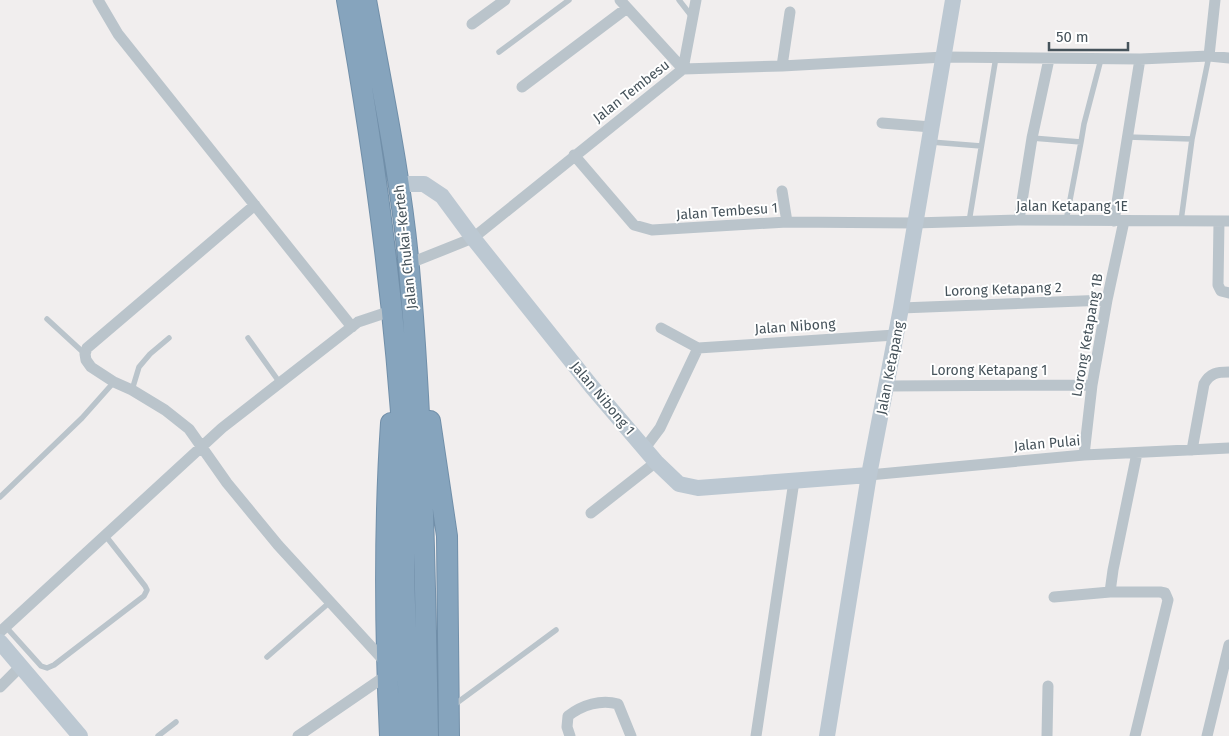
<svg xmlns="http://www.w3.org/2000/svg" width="1229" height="736" viewBox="0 0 1229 736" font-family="'Fira Sans',sans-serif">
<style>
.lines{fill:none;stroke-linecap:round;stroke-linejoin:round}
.highway-casing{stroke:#718fa9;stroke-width:22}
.lane{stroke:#bac4cb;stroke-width:5.5}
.street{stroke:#bac4cb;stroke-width:11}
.secondary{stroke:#bcc8d2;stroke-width:16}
.highway{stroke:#86a4bd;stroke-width:20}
.labels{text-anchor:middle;stroke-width:4;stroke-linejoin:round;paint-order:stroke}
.street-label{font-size:14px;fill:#46535b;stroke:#fff}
</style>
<rect width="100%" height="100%" fill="#f1eeee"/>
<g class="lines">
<!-- highway casing -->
<g class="highway-casing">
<path id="highway" d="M347,0C374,151 395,304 404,457C406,494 404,532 404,570C405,625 409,681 409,736
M366,0C382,89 401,178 409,268C423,424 425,580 428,736
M430,421L447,536L449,736
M390,736C385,632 384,528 391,423"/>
</g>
<!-- lane -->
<path class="lane" d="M679,0L693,18
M499,52L569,0
M1127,137L1192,139L1209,56
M1032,138L1081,142L1084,124L1101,59
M931,142L981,146
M1066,221L1081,142
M1181,221L1192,139
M969,222L995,63
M47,319L85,354
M248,338L280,383
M132,390L139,367L150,354L169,338
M0,497L82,418L114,382
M6,627L41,666L47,668L54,665L144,596L147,590L145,586L105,535
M267,657L330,602
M454,705L556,630
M158,736L176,722"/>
<!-- street -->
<path class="street" d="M98,0L118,34L352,327
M620,0L683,69
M472,24L505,0
M1209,56L1215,0
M782,66L790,12
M683,69L696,0
M522,87L627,8
M882,123L931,127
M574,155L634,225L652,230L787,222L914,223L1019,220L1229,221
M782,191L787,222
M255,205L87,348L85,354L86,360L91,367L114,382L132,390L165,410L189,429L227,483L278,545L387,664
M1019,220L1032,138L1049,59
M1114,221L1140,59
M1219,222L1218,285L1221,291L1229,293
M408,264L473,238L683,69L782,66L944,57L1140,59L1209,56L1229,58
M901,308L1107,300
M661,328L698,348
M698,348L895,335
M887,386L1092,385
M645,448L660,428L698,348
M1192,450L1204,384C1210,373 1217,372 1229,372
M1084,455L1092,385L1107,300L1124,221
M869,475L1084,455L1229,448
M591,513L656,462
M1054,597L1110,592
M0,632L222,428L358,322L391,311
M0,687L21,666
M298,736L387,675
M570,736L567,727L568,716C582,705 601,699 618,704L631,736
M756,736L794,481
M1047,736L1048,686
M1135,736L1168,600L1165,593L1160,592H1110L1113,570L1137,453
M1207,736L1229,645"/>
<!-- secondary -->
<path class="secondary" d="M399,184H424L442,196L473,238L592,387L656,462L679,484L698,488L869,475
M0,642L80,736
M827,736L869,475L901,308L953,0"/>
<!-- highway -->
<use href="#highway" class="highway"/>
</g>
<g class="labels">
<!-- street labels -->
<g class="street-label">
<text transform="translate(631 91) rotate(-38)" y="5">Jalan Tembesu</text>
<text x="1072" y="211">Jalan Ketapang 1E</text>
<text transform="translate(727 211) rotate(-4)" y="5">Jalan Tembesu 1</text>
<text transform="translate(405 247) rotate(-96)" y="5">Jalan Chukai-Kerteh</text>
<text transform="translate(1003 289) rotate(-2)" y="5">Lorong Ketapang 2</text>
<text transform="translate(795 326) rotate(-4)" y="5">Jalan Nibong</text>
<text transform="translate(1087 335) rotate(-80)" y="5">Lorong Ketapang 1B</text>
<text transform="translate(890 368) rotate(-79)" y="5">Jalan Ketapang</text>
<text x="989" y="375">Lorong Ketapang 1</text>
<text transform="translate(603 398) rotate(50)" y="5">Jalan Nibong 1</text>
<text transform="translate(1047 443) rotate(-5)" y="5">Jalan Pulai</text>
</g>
</g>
<!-- scale -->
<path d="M1049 42v8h79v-8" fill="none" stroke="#46535b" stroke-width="2.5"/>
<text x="1056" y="42" font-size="15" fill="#46535b" stroke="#ffffff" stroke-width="4" paint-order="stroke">50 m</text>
</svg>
